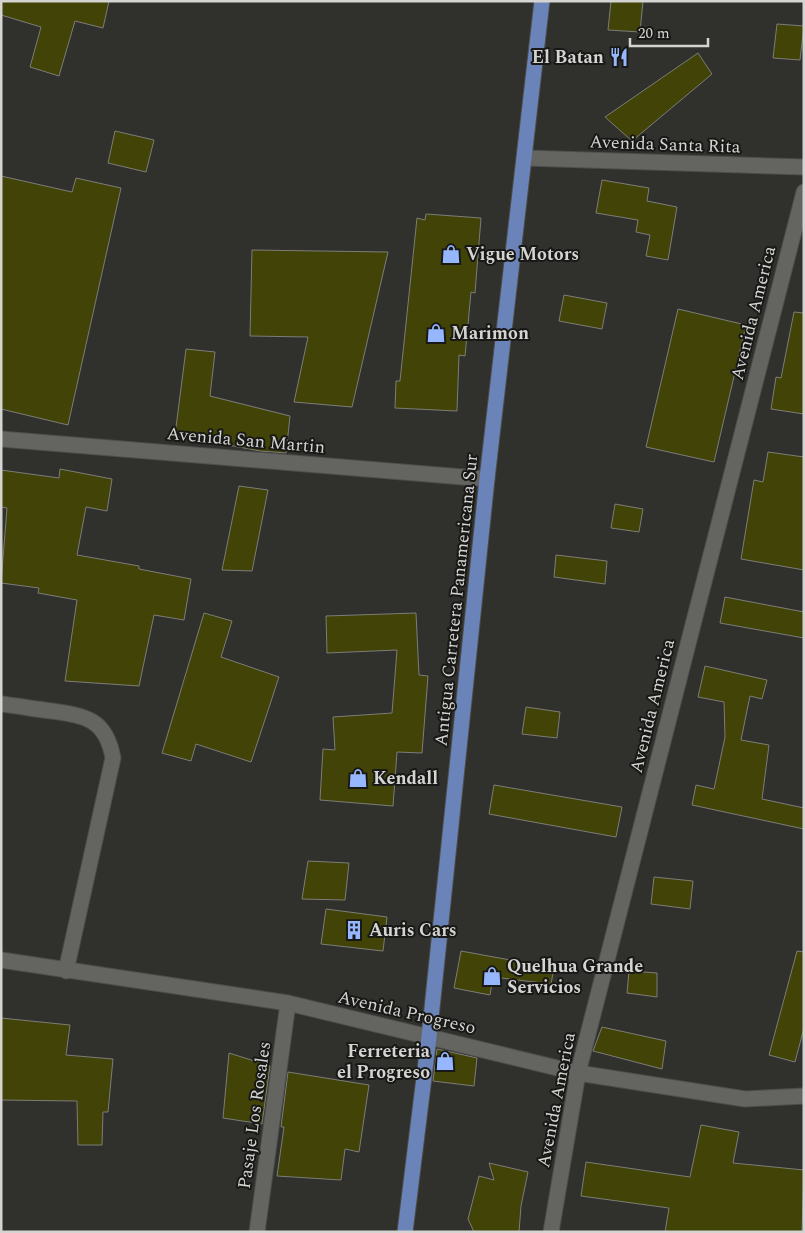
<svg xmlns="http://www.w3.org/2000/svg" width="805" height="1233" viewBox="0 0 805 1233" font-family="Spectral,serif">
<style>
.building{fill:#424307;stroke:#7d7d79}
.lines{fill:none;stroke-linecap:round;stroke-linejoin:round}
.minor-casing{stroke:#4d4d4a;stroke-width:17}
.tertiary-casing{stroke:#4d4d4a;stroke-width:17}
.trunk-casing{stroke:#4d4d4a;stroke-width:17}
.minor{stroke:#646561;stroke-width:15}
.tertiary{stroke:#646561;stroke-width:15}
.trunk{stroke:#6a84ba;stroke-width:15}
.labels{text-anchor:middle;stroke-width:4;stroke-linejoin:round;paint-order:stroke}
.poi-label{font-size:18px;font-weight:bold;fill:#d4d4d2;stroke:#181816;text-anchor:start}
.street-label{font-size:18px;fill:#d4d4d2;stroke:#181816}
</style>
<rect width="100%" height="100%" fill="#30302d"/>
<!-- building -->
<path class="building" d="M1,1H109L103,28L75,21L59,76L30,67L41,27L1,15Z
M611,1H643L640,32L608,30Z
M777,24L804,26L800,60L773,58Z
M698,53L712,74L632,141L605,117Z
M115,131L154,140L146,172L108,163Z
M1,176L72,192L76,178L121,188L68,425L1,409Z
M602,180L649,188L647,201L677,207L668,260L646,256L650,235L636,232L638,220L596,213Z
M426,214L481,218L475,293L471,292L465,356L459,355L457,411L395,408L396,381H400L417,218L425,220Z
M252,250L388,252L352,407L294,402L308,337L250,336Z
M564,295L607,303L602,329L559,321Z
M678,309L746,325L714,462L646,447Z
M794,312L804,313V414L771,409L776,377L781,378Z
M186,349L215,352L210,396L290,416L286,453L260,451L175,435Z
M768,452L804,457V570L741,559L754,480L763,482Z
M60,469L112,479L107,511L86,507L77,555L139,566V569L191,579L184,620L154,615L139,686L65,681L77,600L38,593L39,588L1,583L7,508L1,507V470L59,478Z
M239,486L268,490L252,571L222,570Z
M615,504L643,509L639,532L611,528Z
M556,555L607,561L605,584L554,577Z
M725,597L804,612V638L720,623Z
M204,613L232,621L221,657L279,677L251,762L196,744L191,761L162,753Z
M416,613L419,675L428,676L422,753L397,752L393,806L320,800L323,749L335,750L333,717L392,713L397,650L327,653L326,616Z
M705,666L767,680L762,699L750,696L741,740L769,745L762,799L804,808V829L692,805L696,785L714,789L725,737L724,702L698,697Z
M526,707L560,712L557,738L522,734Z
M494,785L622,807L616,837L489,814Z
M308,861L349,863L345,900L302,899Z
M654,877L693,881L690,909L651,904Z
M326,909L387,917L383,951L321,944Z
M461,951L554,968L551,984L493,977L490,995L454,988Z
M797,951L804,952V1028L795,1062L769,1055Z
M629,971L657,973V997L627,993Z
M1,1018L70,1025L66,1055L113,1059L108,1112H103L102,1145H78L77,1101L1,1100Z
M602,1027L666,1041L662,1069L593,1051Z
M437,1049L477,1058L474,1086L433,1081Z
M229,1053L270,1066L262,1124L223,1118Z
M288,1072L369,1085L359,1152L345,1149L341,1180L277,1176L284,1127H281Z
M701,1125L739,1132L733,1163L804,1170L802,1232H665L669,1208L581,1196L586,1162L690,1177Z
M489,1163L528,1172L521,1206L519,1232H474L468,1219L479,1176L494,1180Z"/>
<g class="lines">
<!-- minor casing -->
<g class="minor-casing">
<path id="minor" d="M1,704C18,706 35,709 52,711C86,716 106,719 113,758L66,971
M1,960L288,1003L578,1073L745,1099L804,1096
M257,1232L288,1003"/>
</g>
<!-- tertiary casing -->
<g class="tertiary-casing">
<path id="tertiary" d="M525,158L804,167
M1,439L487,479
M551,1232L578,1073L804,192"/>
</g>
<!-- trunk casing -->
<g class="trunk-casing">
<path id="trunk" d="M405,1232L429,1037L487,479L542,1"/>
</g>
<!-- minor -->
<use href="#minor" class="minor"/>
<!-- tertiary -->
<use href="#tertiary" class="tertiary"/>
<!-- trunk -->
<use href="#trunk" class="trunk"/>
</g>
<!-- icons -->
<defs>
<g id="restaurant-bare" transform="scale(1.5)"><path d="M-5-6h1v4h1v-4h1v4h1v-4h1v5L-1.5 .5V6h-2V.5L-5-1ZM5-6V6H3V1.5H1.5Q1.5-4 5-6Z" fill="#96b6fd" stroke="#181816" stroke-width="2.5" paint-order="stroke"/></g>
<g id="shop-bare" transform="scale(1.5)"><path d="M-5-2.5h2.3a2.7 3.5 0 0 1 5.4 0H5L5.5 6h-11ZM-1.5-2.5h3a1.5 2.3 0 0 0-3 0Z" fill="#96b6fd" stroke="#181816" stroke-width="2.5" paint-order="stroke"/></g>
<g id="building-bare" transform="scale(1.5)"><path d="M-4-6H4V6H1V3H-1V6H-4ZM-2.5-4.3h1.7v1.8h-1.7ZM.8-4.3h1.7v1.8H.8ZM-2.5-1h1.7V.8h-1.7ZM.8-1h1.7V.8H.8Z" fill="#96b6fd" stroke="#181816" stroke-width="2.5" paint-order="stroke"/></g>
</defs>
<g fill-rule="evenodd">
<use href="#restaurant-bare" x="619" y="57"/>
<use href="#shop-bare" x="451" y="254"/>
<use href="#shop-bare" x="436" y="333"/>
<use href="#shop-bare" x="358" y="778"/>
<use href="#building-bare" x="354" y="930"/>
<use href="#shop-bare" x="492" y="976"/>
<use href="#shop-bare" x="445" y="1061"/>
</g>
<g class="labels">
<!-- poi labels -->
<g class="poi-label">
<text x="604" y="63" text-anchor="end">El Batan</text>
<text x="466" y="260">Vigue Motors</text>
<text x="451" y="339">Marimon</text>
<text x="373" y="784">Kendall</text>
<text x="369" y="936">Auris Cars</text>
<text x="507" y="972">Quelhua Grande<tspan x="507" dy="21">Servicios</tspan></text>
<text x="430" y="1057" text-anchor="end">Ferreteria<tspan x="430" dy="21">el Progreso</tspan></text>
</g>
<!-- street labels -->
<g class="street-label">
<text transform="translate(665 144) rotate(2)" y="6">Avenida Santa Rita</text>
<text transform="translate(753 313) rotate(-76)" y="6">Avenida America</text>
<text transform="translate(246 440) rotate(5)" y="6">Avenida San Martin</text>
<text transform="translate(456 600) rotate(-84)" y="6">Antigua Carretera Panamericana Sur</text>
<text transform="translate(652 706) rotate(-76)" y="6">Avenida America</text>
<text transform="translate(407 1012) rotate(13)" y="6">Avenida Progreso</text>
<text transform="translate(556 1100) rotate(-79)" y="6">Avenida America</text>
<text transform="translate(254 1115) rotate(-82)" y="6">Pasaje Los Rosales</text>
</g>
</g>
<!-- border -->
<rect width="805" height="1233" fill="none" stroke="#d4d4d2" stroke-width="5"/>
<!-- scale -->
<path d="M630 38v8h78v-8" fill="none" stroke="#d4d4d2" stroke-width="2.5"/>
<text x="638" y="38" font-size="15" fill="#d4d4d2" stroke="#181816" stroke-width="4" paint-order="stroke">20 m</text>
</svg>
